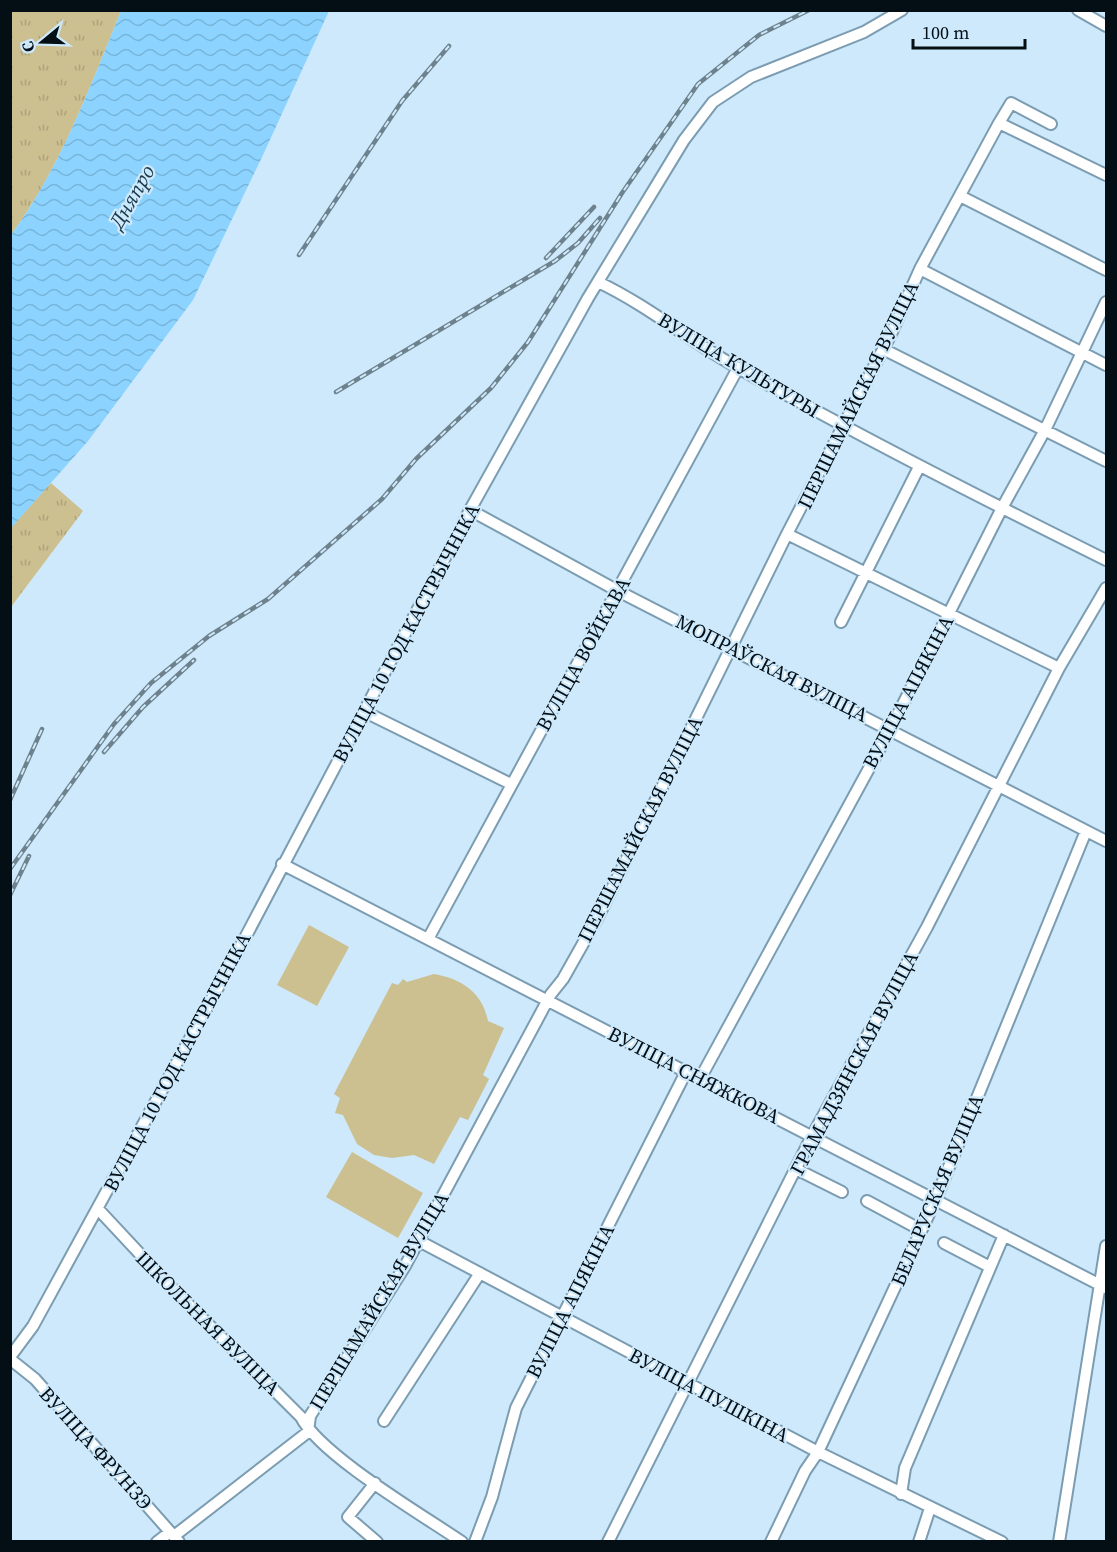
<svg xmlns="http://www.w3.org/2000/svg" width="1117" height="1552" viewBox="0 0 1117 1552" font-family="'Source Serif 4',serif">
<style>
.grass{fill:url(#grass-tufts)}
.park{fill:#ccbf90}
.water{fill:url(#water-waves)}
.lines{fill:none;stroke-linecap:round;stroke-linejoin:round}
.minor-casing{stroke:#7b9cb1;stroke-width:14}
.minor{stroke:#fff;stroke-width:10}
.rail-casing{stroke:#6e828e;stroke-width:4.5}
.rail{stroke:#cde9fb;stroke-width:2;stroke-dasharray:7;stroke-linecap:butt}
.labels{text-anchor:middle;stroke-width:4.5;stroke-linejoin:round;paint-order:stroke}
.street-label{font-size:20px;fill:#030e15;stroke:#cde9fb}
.water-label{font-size:21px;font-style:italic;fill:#19394b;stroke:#cde9fb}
</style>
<defs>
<pattern id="grass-tufts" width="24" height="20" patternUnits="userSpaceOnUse" patternTransform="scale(1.5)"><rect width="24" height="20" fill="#ccbf90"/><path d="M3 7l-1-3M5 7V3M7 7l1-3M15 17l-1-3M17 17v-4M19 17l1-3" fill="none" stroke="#aea37b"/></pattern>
<pattern id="water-waves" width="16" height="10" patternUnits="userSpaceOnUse" patternTransform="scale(1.5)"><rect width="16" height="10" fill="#8cd4ff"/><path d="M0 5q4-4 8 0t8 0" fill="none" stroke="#77b5da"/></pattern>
</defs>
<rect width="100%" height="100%" fill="#cde9fb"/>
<!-- grass -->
<path class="grass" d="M11,11H121C90,87 60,169 11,235Z
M51,483L83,511L11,607L10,528Z"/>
<!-- park -->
<path class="park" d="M309,925L349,947L317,1006L277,985Z
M434,974C462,979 482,992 488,1021L504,1028L483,1075L489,1079L468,1120L460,1117L434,1164L414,1155L392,1158L374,1155L357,1144L343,1115L335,1113L340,1098L334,1094L392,983L398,985L403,979L407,982Z
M352,1152L423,1193L398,1238L326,1197Z"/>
<!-- water -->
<path class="water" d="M121,11H329L263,155L193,300L88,441L11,528V235C60,169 90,87 121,11Z"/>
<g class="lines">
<!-- minor casing -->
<g class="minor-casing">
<path id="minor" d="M1078,10L1106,26
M999,123L1106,175
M960,196L1106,270
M920,269L1106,365
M598,282C649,306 692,343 742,370C861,437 983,499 1106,560
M883,349L1106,461
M470,510L618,591L1106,841
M787,534L1059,668
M841,622L919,467
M365,712L511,784
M282,864L1106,1288
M428,939L738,368
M701,1077L891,728L1002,508L1045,430L1106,302
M796,1169L842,1192
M867,1201L921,1230
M98,1209L167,1283L301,1417C320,1455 424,1516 462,1542
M419,1241L818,1452L1002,1542
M944,1243L990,1267
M10,1357L33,1326L245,938L470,510L588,298L684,140L713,102L751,77L864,32L902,10
M10,1359L35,1379L179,1542
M384,1421L480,1273
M375,1483L348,1517L377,1542
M901,1494L905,1468L1004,1235
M174,1536L308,1432L310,1416L405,1266L551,994L563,979L598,917L787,534L891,334L920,269L999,123L1011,103L1051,124
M157,1542L170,1532
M475,1542L492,1497L516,1408L687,1070
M608,1542L812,1136L927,927L1059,668L1106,588
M771,1542L805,1471L818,1452L935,1201L1086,831
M919,1542L930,1508
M1059,1542L1106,1246"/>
</g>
<!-- minor -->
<use href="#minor" class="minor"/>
<!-- rail casing -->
<g class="rail-casing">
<path id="rail" d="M299,255L402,101L449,46
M546,258L594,207
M336,392L555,261L578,243L600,218
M104,752L143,707L194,660
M10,800L42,729
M10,869L114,724L151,683L209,636L268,599L382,499L416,459L491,388L528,342L622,193L698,84L759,35L809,10
M10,895L29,856"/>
</g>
<!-- rail -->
<use href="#rail" class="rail"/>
</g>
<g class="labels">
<!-- street labels -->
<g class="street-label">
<text transform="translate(739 365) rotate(31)" y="7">ВУЛІЦА КУЛЬТУРЫ</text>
<text transform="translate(858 395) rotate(-64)" y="7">ПЕРШАМАЙСКАЯ ВУЛІЦА</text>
<text transform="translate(406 633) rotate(-62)" y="7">ВУЛІЦА 10 ГОД КАСТРЫЧНІКА</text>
<text transform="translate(583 654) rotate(-61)" y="7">ВУЛІЦА ВОЙКАВА</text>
<text transform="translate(772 668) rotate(27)" y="7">МОПРАЎСКАЯ ВУЛІЦА</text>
<text transform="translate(908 692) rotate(-62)" y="7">ВУЛІЦА АПЯКІНА</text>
<text transform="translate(640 829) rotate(-63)" y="7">ПЕРШАМАЙСКАЯ ВУЛІЦА</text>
<text transform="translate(177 1062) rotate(-62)" y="7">ВУЛІЦА 10 ГОД КАСТРЫЧНІКА</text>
<text transform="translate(854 1063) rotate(-62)" y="7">ГРАМАДЗЯНСКАЯ ВУЛІЦА</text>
<text transform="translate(694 1075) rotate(27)" y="7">ВУЛІЦА СНЯЖКОВА</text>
<text transform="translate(937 1190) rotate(-67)" y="7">БЕЛАРУСКАЯ ВУЛІЦА</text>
<text transform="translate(379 1301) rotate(-59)" y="7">ПЕРШАМАЙСКАЯ ВУЛІЦА</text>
<text transform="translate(570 1301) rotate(-63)" y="7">ВУЛІЦА АПЯКІНА</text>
<text transform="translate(208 1323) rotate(45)" y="7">ШКОЛЬНАЯ ВУЛІЦА</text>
<text transform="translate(709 1395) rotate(28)" y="7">ВУЛІЦА ПУШКІНА</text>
<text transform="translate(96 1448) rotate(48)" y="7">ВУЛІЦА ФРУНЗЭ</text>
</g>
<!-- water labels -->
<g class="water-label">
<text transform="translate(132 197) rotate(-60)" y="7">Дняпро</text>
</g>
</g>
<!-- border -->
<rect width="1117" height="1552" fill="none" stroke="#030e15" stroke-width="24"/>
<!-- north arrow -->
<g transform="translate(42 42) rotate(251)" stroke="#cde9fb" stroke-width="4.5" paint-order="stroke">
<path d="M0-4.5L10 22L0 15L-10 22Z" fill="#030e15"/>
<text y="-9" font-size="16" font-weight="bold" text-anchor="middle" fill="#030e15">С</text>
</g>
<!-- scale -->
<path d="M913 39v9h112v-9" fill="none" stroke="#030e15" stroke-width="3"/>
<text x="922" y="39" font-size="18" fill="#030e15" stroke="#cde9fb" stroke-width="4.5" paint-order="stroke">100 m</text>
</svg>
